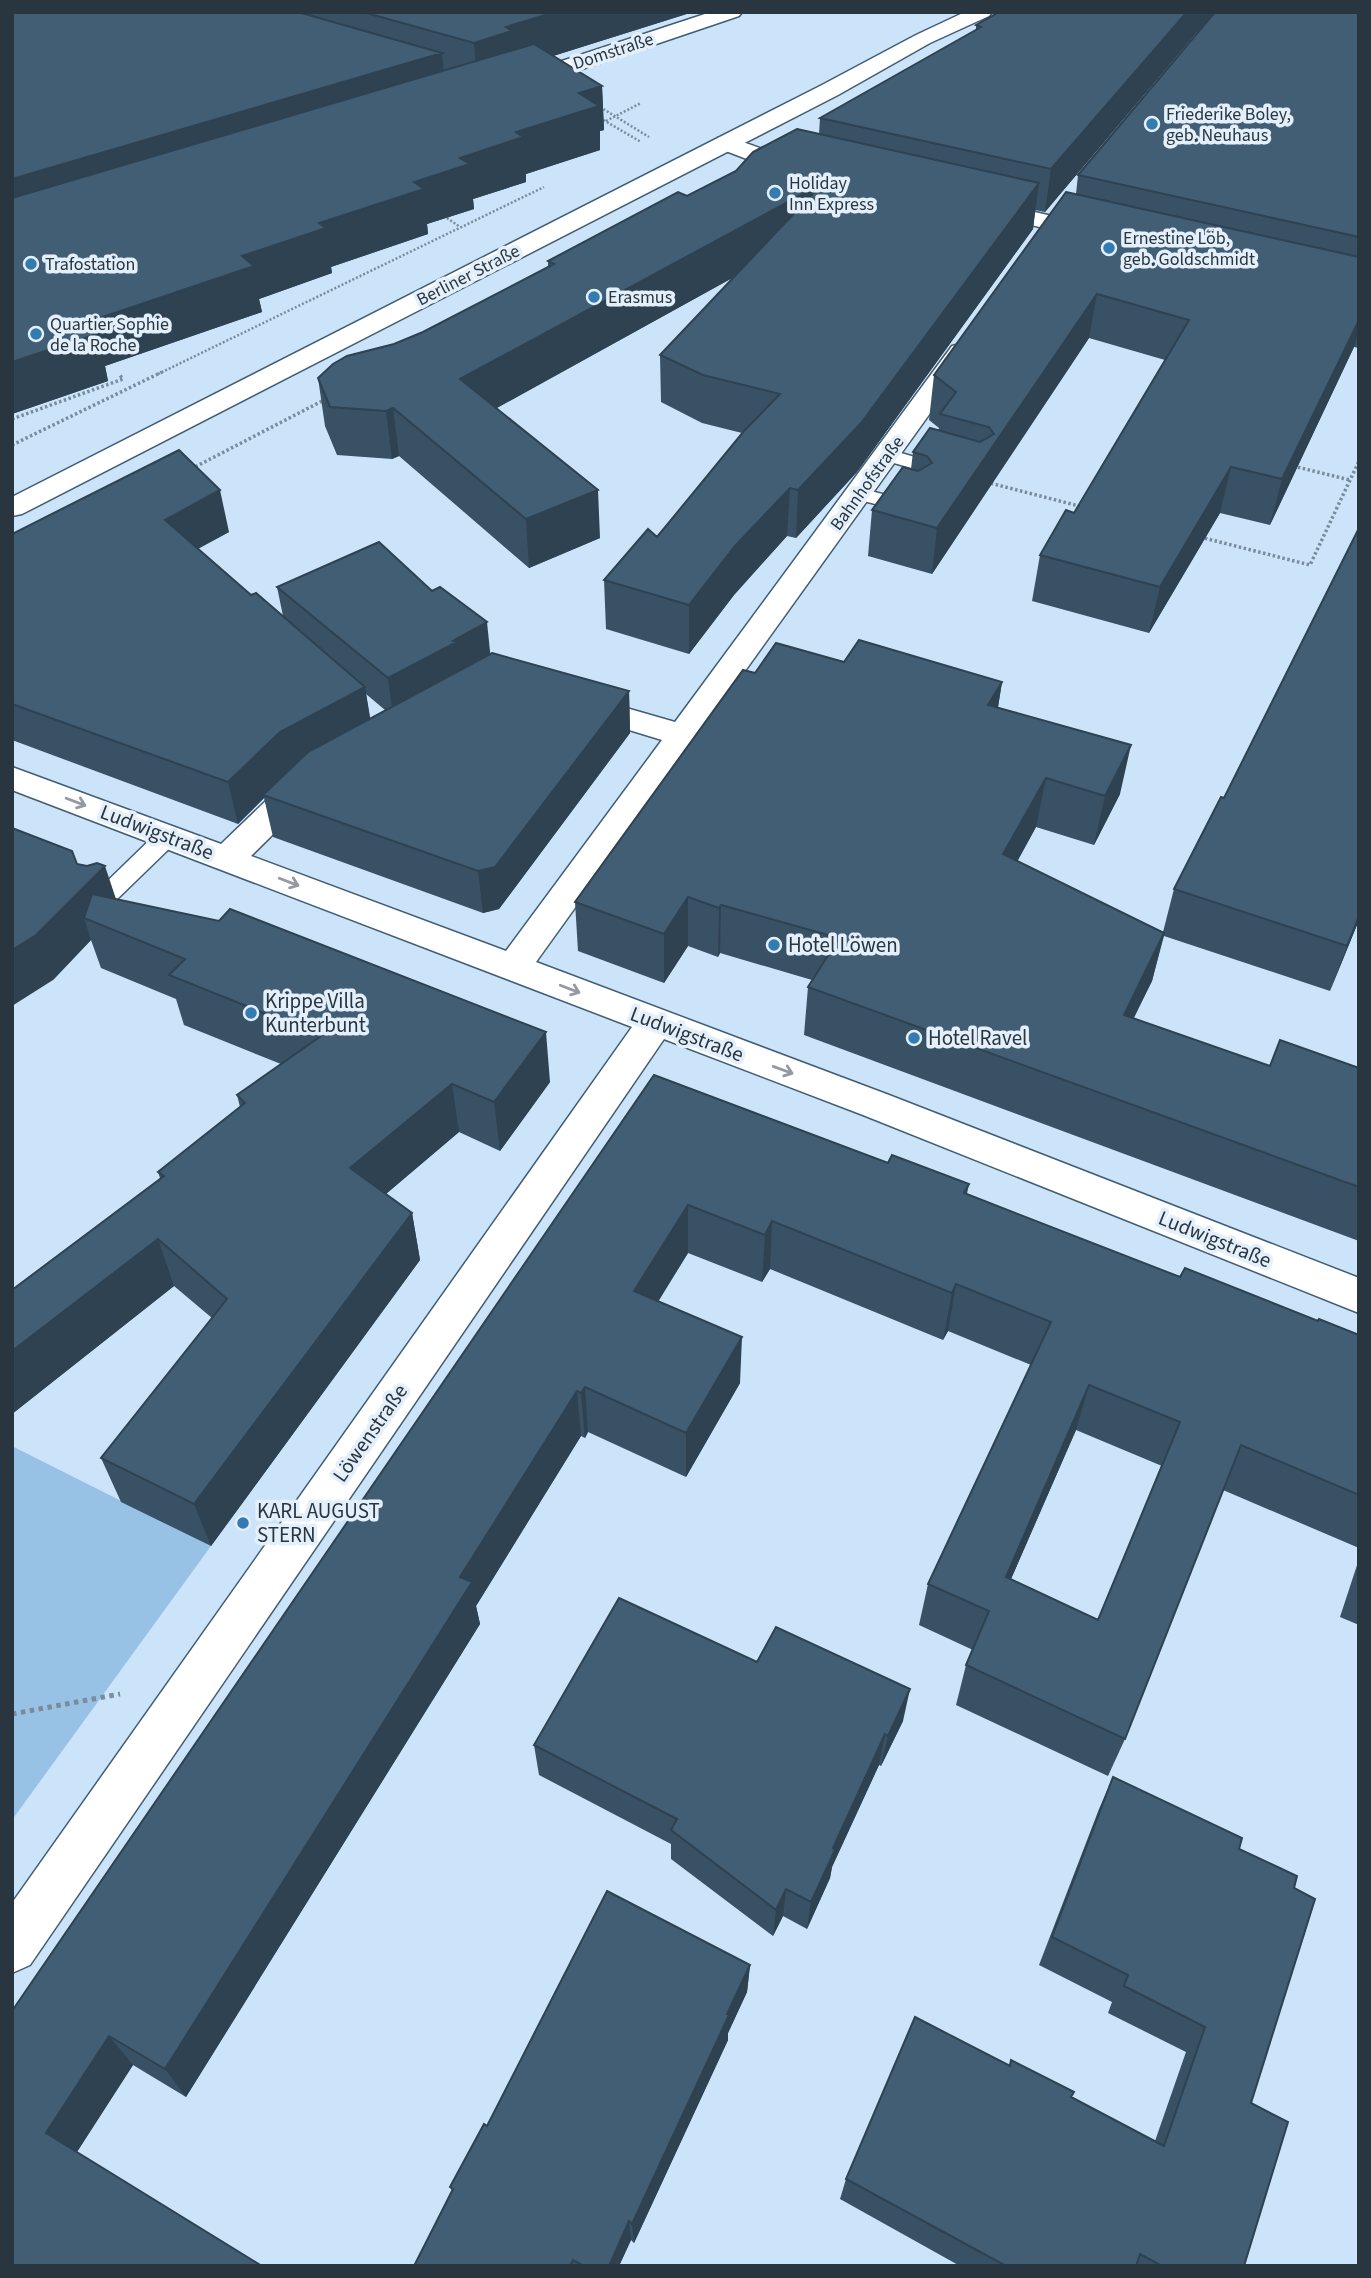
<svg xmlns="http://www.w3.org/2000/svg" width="1371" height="2278" viewBox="0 0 1371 2278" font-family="'Source Sans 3',sans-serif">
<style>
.green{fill:#98c2e5}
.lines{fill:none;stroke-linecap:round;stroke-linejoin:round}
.lane-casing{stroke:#415d74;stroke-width:3}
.street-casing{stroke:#415d74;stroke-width:3}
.secondary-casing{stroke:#415d74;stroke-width:3}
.path-far2{stroke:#7a8c9c;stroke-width:2.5;stroke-dasharray:2 2;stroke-linecap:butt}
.path-far1{stroke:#7a8c9c;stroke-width:3.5;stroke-dasharray:2.5 2.5;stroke-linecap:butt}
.path{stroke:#7a8c9c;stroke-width:5;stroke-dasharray:4.5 4.5;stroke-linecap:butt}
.lane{fill:#fff;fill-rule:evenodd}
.street{fill:#fff;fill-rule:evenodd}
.secondary{fill:#fff;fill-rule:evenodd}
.wall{fill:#395164;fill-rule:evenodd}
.shaded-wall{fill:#2e4251}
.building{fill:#425e74;stroke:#2e4251;stroke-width:2;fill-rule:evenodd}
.oneway{stroke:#949a9f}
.poi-dot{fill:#347cb0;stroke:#e3effa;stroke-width:2.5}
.labels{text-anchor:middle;stroke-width:7;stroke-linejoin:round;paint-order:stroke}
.far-street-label{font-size:18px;fill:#29353f;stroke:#e3effa}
.far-poi-label{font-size:18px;fill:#29353f;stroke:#e3effa;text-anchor:start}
.street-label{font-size:21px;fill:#29353f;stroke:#e3effa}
.poi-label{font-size:21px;fill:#29353f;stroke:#e3effa;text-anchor:start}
</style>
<rect width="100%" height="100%" fill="#cbe4f9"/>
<!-- green -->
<path class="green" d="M12,1446L211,1546L12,1820Z"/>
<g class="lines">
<!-- lane casing -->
<g class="lane-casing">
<path id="lane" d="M887,449L953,468L956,472L946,478L880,459L878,455L880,451Z
M859,488L921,504L924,508L914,514L852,498L849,494L852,490Z
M168,828L176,830L179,836L176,842L109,907L101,909L93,907L89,901L93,895L160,830Z"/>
</g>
<!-- street casing -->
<g class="street-casing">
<path id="street" d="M711,12H742L739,16L526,88H510L507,83L510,78Z
M726,136L768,151L809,161L813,166L809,171L801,173L752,161L718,148L715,143L718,138Z
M983,200L1104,228L1107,233L1104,238L1095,240L975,212L971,207L975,202Z
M961,344L970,346L974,352L536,962L889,1095L1359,1278V1313L863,1115L664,1039L30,1965L12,1973V1903L632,1027L12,790V767L221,844L295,773L307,770L319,773L323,781L319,789L251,856L506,951L662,740L570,712L565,705L570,698L581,695L675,722L952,346Z"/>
</g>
<!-- secondary casing -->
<g class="secondary-casing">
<path id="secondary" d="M965,12H992L989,16L930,43L838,95L22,514L12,516V497L822,85L916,35Z"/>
</g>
<!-- path-far2 -->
<path class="path-far2" d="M600,107L649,137
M600,118L641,142
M606,121L641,103
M447,218L460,227
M158,374L544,187"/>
<!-- path-far1 -->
<path class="path-far1" d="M12,419L123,379L119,374
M12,445L162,372
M1293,466L1350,480
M191,469L326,399
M986,482L1083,507
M1200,537L1310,565L1359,461"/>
<!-- path -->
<path class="path" d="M12,1714L120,1694"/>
<!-- lane -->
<use href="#lane" class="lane"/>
<!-- street -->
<use href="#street" class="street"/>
<!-- secondary -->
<use href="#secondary" class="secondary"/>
</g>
<!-- wall -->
<path class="wall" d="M12,12H693L553,56L602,86L604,130L600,131V150L526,174V182L473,199L474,209L427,224L428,234L331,267L332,273L259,299L262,312L105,366L108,381L12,414Z
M1359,12V348L1354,347L1270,525L1220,513L1149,633L1032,601L1040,555L1074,513L1165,360L1089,338L932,574L868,556L872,510L911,469L913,452L938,431L939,428L929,420L934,375L1076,194L1078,175L1203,27L1197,32L1045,212L1035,210L1033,229L857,472L796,538L787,536L734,595L689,654L606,629L604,580L657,537L742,433L702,423L661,402L660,355L734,277L497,408L600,538L529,568L399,456L392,459L337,455L325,426L318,378L423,332L548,267V261L819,134L820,118L976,30V25Z
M229,532L198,549L251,595L283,616L277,587L490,654L629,691L630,733L499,909L483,913L273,837L264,798L238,824L12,740V534ZM366,694L385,710L370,719Z
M844,662L1002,682L998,707L1120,794L1094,845L1036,827L1017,862L1163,932L1174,889L1224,798L1359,920L1330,991L1164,936L1152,981L1133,1018L1270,1066L1359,1068V1241L804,1035L808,987L812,980L720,953L718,957L688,946L664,983L578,951L575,902L755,673Z
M77,864L116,899L550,1082L500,1151L459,1132L386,1194L412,1213L420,1260L211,1546L121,1502L101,1458L212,1318L174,1286L12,1414L160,1178L158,1172L240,1107L237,1095L281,1064L184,1025L176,999L101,968L91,940L53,980Z
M654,1075L888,1163L969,1184L967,1194L1180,1277L1359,1335V1548L1223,1490L1125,1739L1108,1776L956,1705L966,1665L973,1650L919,1625L928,1584L1031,1365L948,1331L943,1340L770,1269L762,1282L688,1253L658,1302L740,1383L686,1477L588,1432L585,1438L581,1436L476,1606L480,1624L186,2097L133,2065L77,2152L12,2266V2011ZM1076,1430L1162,1466L1098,1620L1011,1579Z
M1359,1559V1625L1340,1617Z
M757,1662L903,1721L881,1766L879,1765L832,1867L830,1878L807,1929L783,1916L773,1936L671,1859V1844L539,1775L534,1745Z
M1113,1777L1239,1849L1294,1888L1251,2103L1244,2266H960L840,2199L846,2179L1009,2065L1011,2060L1071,2097L1155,2141L1186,2052L1108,2013L1112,2002L1039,1965L1099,1809Z
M750,1965L747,1992L728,2033V2040L634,2243L631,2240L619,2266H414L452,2191L450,2187L487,2126Z"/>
<!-- shaded-wall -->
<path class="shaded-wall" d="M555,12H693L515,68L477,86L474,43L506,27Z
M1187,12H1219L1197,32L1045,212L1051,169Z
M442,53L446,96L12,227V179Z
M602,86L604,130L600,131V150L526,174V182L473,199L474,209L427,224L428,234L331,267L332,273L259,299L262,312L105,366L108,381L12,414V362L85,323L414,182L460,158L516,132L579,93Z
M823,183L821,229L464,426L460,379Z
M1039,183L1033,229L857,472L796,538L798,490Z
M1097,294L1089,338L932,574L937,528Z
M1359,320V332L1354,347L1270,525L1282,479Z
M393,408L399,456L392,459L386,411Z
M1231,467L1220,513L1149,633L1160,587Z
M790,488L787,536L734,595L689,654V605L735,546Z
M220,490L229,532L174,561L165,520Z
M598,490L600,538L529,568L526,519Z
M487,622L491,661L393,717L388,678L453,641Z
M1002,682L994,732L988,705Z
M365,687L372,729L263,795L264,798L238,824L228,782L280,732Z
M629,691L630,733L499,909L483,913L478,871Z
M1131,745L1120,794L1094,845L1105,796Z
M1046,778L1036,827L994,903L1003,854Z
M105,866L120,911L84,918L91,940L53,980L12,1006V950Z
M688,897V946L664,983V934Z
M721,905L720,953L718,957L719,908Z
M1359,916V920L1330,991L1347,946Z
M1164,933L1152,981L1112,1063L1124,1015Z
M546,1032L550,1082L500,1151L494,1102Z
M452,1084L459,1132L361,1215L350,1168Z
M688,1205V1253L635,1338L634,1291Z
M412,1213L420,1260L211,1546L194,1504Z
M772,1221L770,1269L762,1282L765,1235Z
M158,1239L174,1286L12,1414V1351Z
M956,1284L948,1331L943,1340L952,1293Z
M742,1337L740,1383L686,1477V1433Z
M1089,1385L1076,1430L994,1618L1006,1577Z
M585,1387L588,1432L585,1438L581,1393Z
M577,1391L581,1436L476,1606L480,1624L186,2097L165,2069L460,1577Z
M910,1689L903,1721L881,1766L888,1736Z
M885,1734L879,1765L832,1867L830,1878L807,1929L811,1902L833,1848Z
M786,1889L783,1916L773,1936L776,1910Z
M750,1965L747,1992L728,2033V2040L634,2243L632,2224Z
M109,2036L133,2065L73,2158L46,2133Z
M629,2221L631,2240L619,2266H609Z"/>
<!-- building -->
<path class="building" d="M12,12H298L442,53L12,179Z
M363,12H555L506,27L512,31L474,43Z
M999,12H1187L1051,169L820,118L981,27L976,25Z
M1215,12H1359V237L1078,175Z
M534,44L602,86L579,93L599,106L516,132L523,137L460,158L470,164L414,182L424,189L319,223L326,228L242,256L254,266L85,323L97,334L12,362V198Z
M797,129L1039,183L861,423L798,490L790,488L735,546L689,605L604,580L648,529L657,537L744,431L780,394L703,375L660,355L823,183L460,379L598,490L526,519L393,408L386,411L330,407L318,378L333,364L347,356L394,344L423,332L554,264L548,261L678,192L687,196L736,171L753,152Z
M1066,192L1359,257V320L1282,479L1231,467L1160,587L1040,555L1066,510L1074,513L1189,320L1097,294L937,528L872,510L903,467L918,471L932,463L927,456L913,452L930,428L980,442L994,434L989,427L940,414L956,392L934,375Z
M179,450L220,490L165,520L251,595L256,593L365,687L280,732L228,782L12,704V534Z
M1359,528V916L1347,946L1174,889L1221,797L1224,798Z
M379,542L432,591L440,587L487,622L453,641L457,642L388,678L277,587Z
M859,640L1002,682L988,705L1131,745L1105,796L1046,778L1003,854L1164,933L1124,1015L1270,1066L1280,1040L1359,1068V1187L808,987L839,938L721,905L719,908L688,897L664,934L575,902L743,670L755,673L776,643L844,662Z
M492,653L629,691L495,867L478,871L263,795L308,752Z
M12,828L72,851L77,864L87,866L97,863L105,866L36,935L12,950Z
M92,894L219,921L230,909L546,1032L494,1102L452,1084L350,1168L412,1213L194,1504L101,1458L227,1299L158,1239L12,1351V1290L164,1176L158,1172L245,1103L237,1095L321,1036L169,975L185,959L84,918Z
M654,1075L888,1163L892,1155L969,1184L964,1193L1180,1277L1185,1268L1318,1321L1319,1319L1359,1335V1495L1241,1445L1125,1739L966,1665L989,1611L928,1584L1051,1322L956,1284L952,1293L772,1221L765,1235L688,1205L634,1291L742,1337L686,1433L585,1387L581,1393L577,1391L460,1577L472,1582L165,2069L109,2036L46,2133L262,2266H12V2011ZM1089,1385L1180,1422L1098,1620L1006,1577Z
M619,1598L757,1662L776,1627L910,1689L888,1736L885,1734L833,1848L835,1850L811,1902L786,1889L776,1910L671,1830L677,1819L534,1745Z
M1113,1777L1242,1838L1239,1849L1297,1876L1294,1888L1315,1899L1251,2103L1288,2122L1244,2266H1162L1140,2254L1136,2266H1006L846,2179L915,2017L1010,2066L1011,2060L1074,2092L1071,2097L1164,2146L1205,2027L1124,1986L1128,1975L1052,1937Z
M607,1891L750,1965L727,2014L729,2015L632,2224L629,2221L609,2266H584L573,2260L570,2266H414L453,2189L450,2187L484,2124L487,2126Z"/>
<!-- one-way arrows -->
<defs><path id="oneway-shaft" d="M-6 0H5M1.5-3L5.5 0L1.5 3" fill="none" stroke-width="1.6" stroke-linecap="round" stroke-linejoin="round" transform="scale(1.75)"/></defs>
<g class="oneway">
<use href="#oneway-shaft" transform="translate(76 802) rotate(21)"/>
<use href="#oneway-shaft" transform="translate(289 882) rotate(21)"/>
<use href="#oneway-shaft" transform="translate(570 989) rotate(21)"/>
<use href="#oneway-shaft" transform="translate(783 1070) rotate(20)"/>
</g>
<!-- markers -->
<g class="poi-dot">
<circle cx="1152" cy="124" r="7"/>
<circle cx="775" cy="193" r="7"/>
<circle cx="1109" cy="248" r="7"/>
<circle cx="31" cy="264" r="7"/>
<circle cx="594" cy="297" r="7"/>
<circle cx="36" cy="334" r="7"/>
<circle cx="774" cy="945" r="7"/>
<circle cx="251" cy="1013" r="7"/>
<circle cx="914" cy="1038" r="7"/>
<circle cx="243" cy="1523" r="7"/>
</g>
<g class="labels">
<!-- far-street labels -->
<g class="far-street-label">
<text transform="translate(613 51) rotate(-18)" y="6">Domstraße</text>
<text transform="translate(468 275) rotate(-27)" y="6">Berliner Straße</text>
<text transform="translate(867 483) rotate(-54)" y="6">Bahnhofstraße</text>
</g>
<!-- far-poi labels -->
<g class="far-poi-label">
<text x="1166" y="120">Friederike Boley,<tspan x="1166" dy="21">geb. Neuhaus</tspan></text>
<text x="789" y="189">Holiday<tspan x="789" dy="21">Inn Express</tspan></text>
<text x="1123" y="244">Ernestine Löb,<tspan x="1123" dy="21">geb. Goldschmidt</tspan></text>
<text x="45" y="270">Trafostation</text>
<text x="608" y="303">Erasmus</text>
<text x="50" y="330">Quartier Sophie<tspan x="50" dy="21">de la Roche</tspan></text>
</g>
<!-- street labels -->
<g class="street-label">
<text transform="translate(157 832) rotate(21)" y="7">Ludwigstraße</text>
<text transform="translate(687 1034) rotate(21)" y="7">Ludwigstraße</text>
<text transform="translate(1215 1239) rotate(22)" y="7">Ludwigstraße</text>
<text transform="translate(370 1433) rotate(-55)" y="7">Löwenstraße</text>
</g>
<!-- poi labels -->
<g class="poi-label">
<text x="788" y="952">Hotel Löwen</text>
<text x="265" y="1008">Krippe Villa<tspan x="265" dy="24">Kunterbunt</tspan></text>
<text x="928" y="1045">Hotel Ravel</text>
<text x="257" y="1518">KARL AUGUST<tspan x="257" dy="24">STERN</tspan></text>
</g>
</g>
<!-- border -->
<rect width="1371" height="2278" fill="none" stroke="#29353f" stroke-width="28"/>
</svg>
